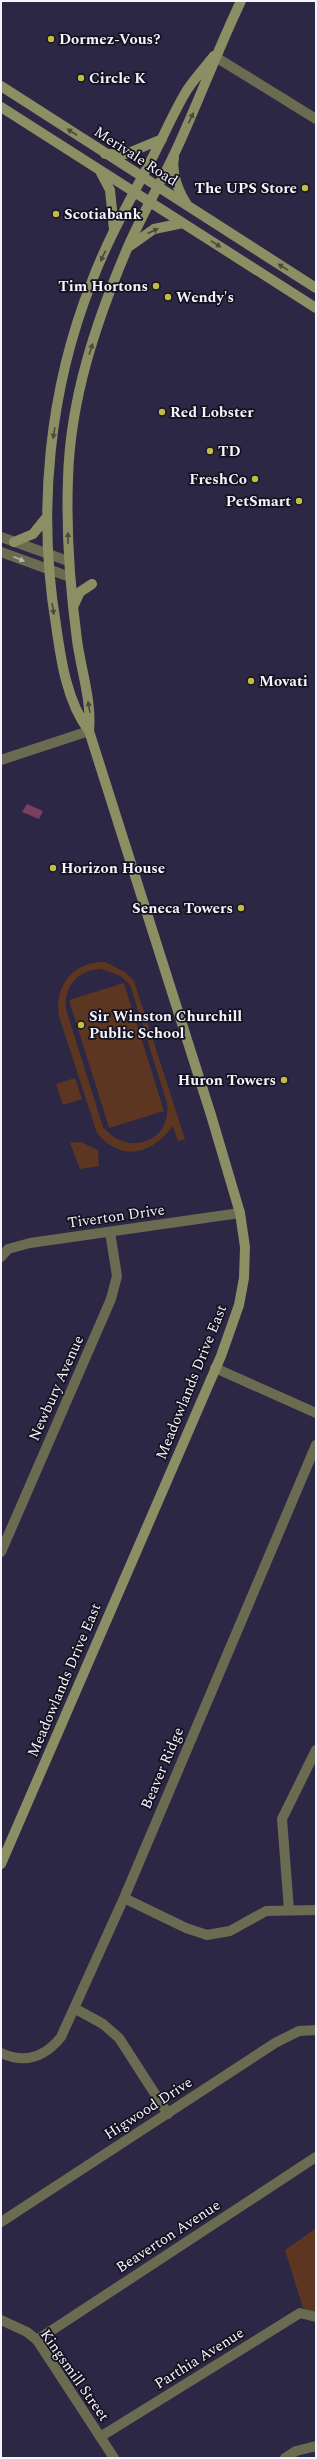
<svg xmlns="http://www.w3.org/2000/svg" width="317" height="2459" viewBox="0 0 317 2459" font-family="Spectral,serif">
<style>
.green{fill:#5c3621;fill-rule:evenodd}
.water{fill:#7a3f5d}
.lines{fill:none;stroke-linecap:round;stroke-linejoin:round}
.minor{stroke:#6a6b50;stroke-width:10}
.tertiary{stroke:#6a6b50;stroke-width:10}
.secondary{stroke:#8c8e63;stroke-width:10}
.oneway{fill:#4a4a3e}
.oneway2{fill:#b6b6b0}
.poi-dot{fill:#bebf42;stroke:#14121f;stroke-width:1.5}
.labels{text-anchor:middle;stroke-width:3.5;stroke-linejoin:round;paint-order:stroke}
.poi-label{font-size:15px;font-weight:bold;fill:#f4f3ff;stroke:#14121f;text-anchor:start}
.street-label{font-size:15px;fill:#f4f3ff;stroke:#14121f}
</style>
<rect width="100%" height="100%" fill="#2b2744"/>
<!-- green -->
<path class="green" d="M105,962L125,972L134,981L185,1139L178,1141L173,1126C152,1154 122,1163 97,1133L59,1016C54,986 73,961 105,962ZM101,969L121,976L130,985L167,1103C172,1143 127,1157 103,1127L66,1009C64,986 78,970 101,969Z
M124,983L164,1111L109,1128L69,1000Z
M75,1078L82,1099L63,1105L56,1084Z
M81,1142L98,1150L99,1166L80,1169L70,1143Z
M316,2228V2313L303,2308L285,2250Z"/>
<!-- water -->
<path class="water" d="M27,804L43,811L39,819L22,812Z"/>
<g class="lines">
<!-- minor -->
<path class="minor" d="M214,56L316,119
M1,1257L8,1249L30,1243L240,1213
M215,1368L316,1413
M1,1552L111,1299L117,1276L110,1232
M124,1898L186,1928L207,1935L230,1931L266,1911L316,1910
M289,1910L282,1819L316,1750
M74,2008L103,2024L119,2038L168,2114
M1,2053C25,2064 45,2057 61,2037L124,1898L316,1445
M1,2222L275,2043L299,2031L316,2030
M1,2320L27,2332L37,2340L114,2458
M37,2340L316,2157
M100,2437L300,2313L316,2317
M285,2458L296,2451L316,2446"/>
<!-- tertiary -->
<path class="tertiary" d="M1,537L68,561
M1,552L70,577
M1,760L89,731"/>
<!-- secondary -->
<path class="secondary" d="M1,86L316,288
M1,107L316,308
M105,154H126L162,139
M174,158C171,174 179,193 188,206
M100,171L110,190L114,230
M130,246L154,229L183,223
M14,542L33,534L46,518
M74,605L80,592L92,584
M89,731C92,701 81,670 77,640C70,587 66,533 68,479C70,399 96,322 127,249C142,214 162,181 178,146C200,98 218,49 241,1
M1,1864L221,1356L239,1305L244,1278L245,1247L240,1213L211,1115L89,731C67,702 61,661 56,625C37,511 49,389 92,281C107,241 129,202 149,164C162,140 173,113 187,90C195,78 205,67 214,56"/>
</g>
<!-- one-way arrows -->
<defs><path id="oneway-solid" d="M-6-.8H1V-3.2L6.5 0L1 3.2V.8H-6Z"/></defs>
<g class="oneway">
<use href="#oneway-solid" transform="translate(191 118) rotate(-65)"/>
<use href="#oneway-solid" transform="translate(72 132) rotate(-147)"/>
<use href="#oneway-solid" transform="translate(153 231) rotate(-25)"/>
<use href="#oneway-solid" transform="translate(216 244) rotate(32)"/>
<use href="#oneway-solid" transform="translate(103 256) rotate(115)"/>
<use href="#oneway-solid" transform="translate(283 267) rotate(-148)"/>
<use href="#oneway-solid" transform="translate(91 349) rotate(-72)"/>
<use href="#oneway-solid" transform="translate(54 433) rotate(99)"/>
<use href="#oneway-solid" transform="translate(68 538) rotate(-90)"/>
<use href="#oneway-solid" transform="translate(53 609) rotate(81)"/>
<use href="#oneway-solid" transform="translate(89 707) rotate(-100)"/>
</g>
<use class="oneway2" href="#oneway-solid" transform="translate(19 559) rotate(22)"/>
<!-- markers -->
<g class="poi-dot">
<circle cx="51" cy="39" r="4"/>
<circle cx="81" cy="78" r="4"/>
<circle cx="305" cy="188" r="4"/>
<circle cx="56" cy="214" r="4"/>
<circle cx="156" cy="286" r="4"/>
<circle cx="168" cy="297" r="4"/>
<circle cx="162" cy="412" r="4"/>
<circle cx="210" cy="451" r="4"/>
<circle cx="255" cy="479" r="4"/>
<circle cx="299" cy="501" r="4"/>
<circle cx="251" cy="681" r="4"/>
<circle cx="53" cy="868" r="4"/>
<circle cx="241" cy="908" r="4"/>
<circle cx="81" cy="1025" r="4"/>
<circle cx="284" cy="1080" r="4"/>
</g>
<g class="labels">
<!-- poi labels -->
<g class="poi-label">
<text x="59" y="44">Dormez-Vous?</text>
<text x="89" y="83">Circle K</text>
<text x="297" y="193" text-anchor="end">The UPS Store</text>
<text x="64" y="219">Scotiabank</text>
<text x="148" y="291" text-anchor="end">Tim Hortons</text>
<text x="176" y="302">Wendy's</text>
<text x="170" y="417">Red Lobster</text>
<text x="218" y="456">TD</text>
<text x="247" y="484" text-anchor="end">FreshCo</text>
<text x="291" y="506" text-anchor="end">PetSmart</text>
<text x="259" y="686">Movati</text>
<text x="61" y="873">Horizon House</text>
<text x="233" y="913" text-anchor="end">Seneca Towers</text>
<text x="89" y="1021">Sir Winston Churchill<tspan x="89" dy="17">Public School</tspan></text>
<text x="276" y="1085" text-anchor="end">Huron Towers</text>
</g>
<!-- street labels -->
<g class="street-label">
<text transform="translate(136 156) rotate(33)" y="5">Merivale Road</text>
<text transform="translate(116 1216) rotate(-8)" y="5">Tiverton Drive</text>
<text transform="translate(191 1382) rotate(-68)" y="5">Meadowlands Drive East</text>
<text transform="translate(56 1388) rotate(-66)" y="5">Newbury Avenue</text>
<text transform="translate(64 1680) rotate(-67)" y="5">Meadowlands Drive East</text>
<text transform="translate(162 1768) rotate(-67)" y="5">Beaver Ridge</text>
<text transform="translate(148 2108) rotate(-33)" y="5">Higwood Drive</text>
<text transform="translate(168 2236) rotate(-33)" y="5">Beaverton Avenue</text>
<text transform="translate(199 2358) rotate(-32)" y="5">Parthia Avenue</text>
<text transform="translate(75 2375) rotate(55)" y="5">Kingsmill Street</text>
</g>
</g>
<!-- border -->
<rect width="317" height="2459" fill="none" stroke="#f4f3ff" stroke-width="4"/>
</svg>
